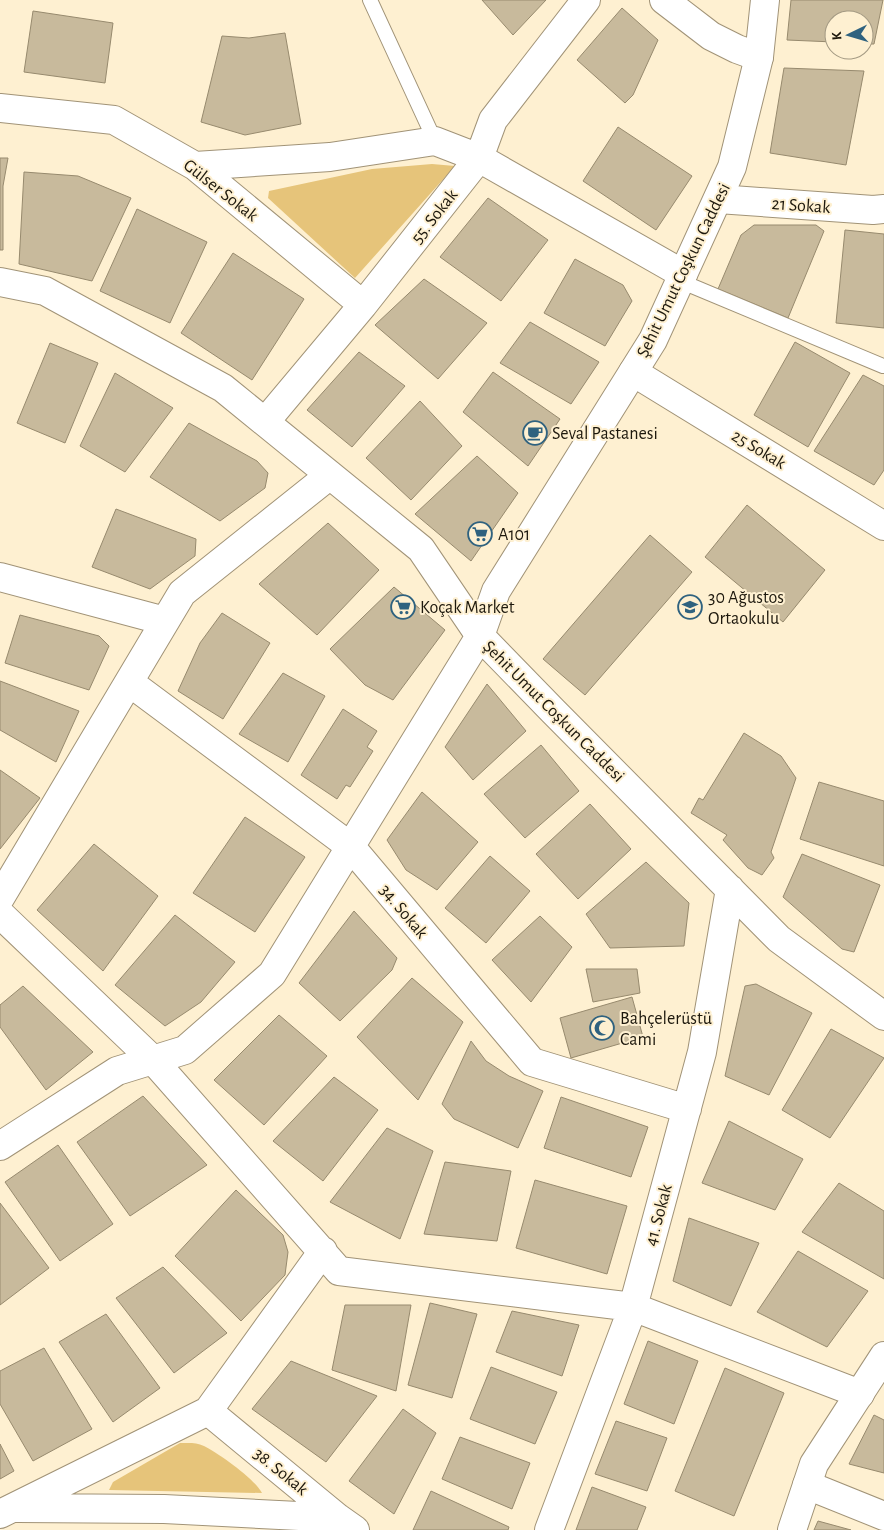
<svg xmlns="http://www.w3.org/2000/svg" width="884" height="1530" viewBox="0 0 884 1530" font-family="'Alegreya Sans',sans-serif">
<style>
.green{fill:#e6c47a}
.building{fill:#c8ba9c;stroke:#978a6e}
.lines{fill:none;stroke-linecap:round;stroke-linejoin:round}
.service-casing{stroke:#a19377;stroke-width:16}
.minor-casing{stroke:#a19377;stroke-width:30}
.tertiary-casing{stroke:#a19377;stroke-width:30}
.service{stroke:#fff;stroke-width:14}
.minor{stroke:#fff;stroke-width:28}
.tertiary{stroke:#fff;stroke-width:28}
.labels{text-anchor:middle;stroke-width:4;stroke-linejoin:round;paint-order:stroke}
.street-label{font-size:18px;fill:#1d180d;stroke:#fef0d1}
.poi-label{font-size:18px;fill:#1d180d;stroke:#fef0d1;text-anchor:start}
</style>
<rect width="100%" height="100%" fill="#fef0d1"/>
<!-- green -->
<path class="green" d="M432,164L455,166L355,278L268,198L269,191L372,169Z
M180,1443C188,1443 196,1442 204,1446C218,1453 255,1479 262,1493L109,1490L113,1482Z"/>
<!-- building -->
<path class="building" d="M482,0H546L513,35Z
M791,0H883L874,44H864V20H834V42L787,40Z
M622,8L658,40L633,95L625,103L577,60Z
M33,11L113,23L105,83L24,72Z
M285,33L301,124L245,135L201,122L222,36L249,38Z
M784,68L864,71L846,165L770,153Z
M618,127L692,176L656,230L583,181Z
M0,158H8L3,186V250H0Z
M24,172L78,176L131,198L92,281L19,264Z
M488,198L548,240L501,301L440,257Z
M137,209L207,242L170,323L100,291Z
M754,225H816L824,231L788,318L718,289L741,235Z
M845,230L884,234V328L836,323Z
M233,253L304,299L252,380L181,333Z
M575,259L623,285L632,301L605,346L544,313Z
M424,279L487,323L438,379L375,325Z
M530,322L599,362L571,404L500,363Z
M795,342L850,373L808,447L754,415Z
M50,343L98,363L65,443L17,423Z
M359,352L405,386L352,447L307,410Z
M493,372L560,419L528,466L463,412Z
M115,373L173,408L125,472L80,446Z
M863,375L884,386V470L874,485L814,451Z
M420,401L462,446L411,500L366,458Z
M189,423L257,461L268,473L265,488L220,521L150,477Z
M477,456L518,493L471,561L415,514Z
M747,505L825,570L783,622L705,557Z
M116,509L196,539L195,556L150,589L92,567Z
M328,523L379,570L317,635L259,584Z
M650,535L692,572L585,695L543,659Z
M394,587L445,630L393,700L365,685L330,649Z
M222,613L270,643L223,719L178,691L200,643Z
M20,615L99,636L109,646L89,690L5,663Z
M283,673L325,696L288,762L239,734Z
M0,681L79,711L56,762L0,730Z
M487,684L526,731L473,780L445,747Z
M343,709L377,731L367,747L373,751L350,787L346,785L337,799L301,775Z
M744,733L781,756L796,778L771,852L774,858L762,875L748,868L723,840L727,835L691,813L699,798L703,800Z
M541,745L579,791L525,838L484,794Z
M0,770L40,798L0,849Z
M819,782L884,801V866L800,839Z
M422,792L478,842L437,890L406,870L387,840Z
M590,804L631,849L578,899L536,854Z
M245,817L305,857L255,932L193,893Z
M94,844L158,896L103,971L37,910Z
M802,854L880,885L854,952L842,949L783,897Z
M490,856L530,891L486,943L445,908Z
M646,862L689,903L684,946L610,948L586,914Z
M354,911L397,958L392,970L340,1021L299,983Z
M175,915L235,962L201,1002L165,1026L115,985Z
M540,916L572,947L531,1002L492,960Z
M586,969H637L640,993L593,1002Z
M412,978L463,1022L418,1100L357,1037Z
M756,984L812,1013L769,1095L725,1076L745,986Z
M23,986L93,1052L46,1090L0,1027V1005Z
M632,997L643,1037L571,1058L560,1018Z
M279,1015L327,1056L264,1125L214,1080Z
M831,1029L884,1058L830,1138L782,1110Z
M471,1041L486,1061L509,1076L543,1091L518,1148L454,1119L442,1104Z
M334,1077L378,1110L323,1181L273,1141Z
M143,1096L207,1165L130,1216L77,1142Z
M561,1097L648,1127L631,1177L544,1148Z
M729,1121L803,1159L775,1210L702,1183Z
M387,1128L433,1151L400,1239L330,1202Z
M58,1145L113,1224L60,1261L5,1182Z
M445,1162L511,1171L497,1241L424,1234Z
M535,1180L627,1206L607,1274L516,1248Z
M839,1183L884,1211V1279L802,1232Z
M236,1190L283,1235L288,1252L285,1275L241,1321L175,1256Z
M0,1203L49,1268L0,1305Z
M689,1218L759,1243L731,1306L673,1281Z
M798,1251L868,1291L827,1347L757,1312Z
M163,1267L227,1333L174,1373L116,1298Z
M430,1303L477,1314L452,1398L408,1385Z
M345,1305H411L396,1391L332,1370Z
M512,1311L579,1325L562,1376L496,1352Z
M106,1314L160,1388L113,1422L59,1342Z
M648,1341L698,1361L674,1424L624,1404Z
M44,1348L92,1429L33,1461L0,1404V1371Z
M291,1361L377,1396L326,1462L252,1409Z
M491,1367L557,1392L535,1444L470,1419Z
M725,1368L784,1393L734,1516L675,1491Z
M403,1409L436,1433L394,1514L349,1481Z
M874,1415L884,1420V1473L849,1464Z
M616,1421L667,1438L647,1491L595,1474Z
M460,1437L530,1463L512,1509L442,1479Z
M0,1444L14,1471L0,1479Z
M592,1487L646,1507L637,1530H576Z
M431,1491L509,1527L508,1530H413Z
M818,1521L851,1530H814Z"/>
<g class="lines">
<!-- service casing -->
<g class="service-casing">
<path id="service" d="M370,0L435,141
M680,281L883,366"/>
</g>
<!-- minor casing -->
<g class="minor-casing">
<path id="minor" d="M664,0L711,36L737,49L759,57
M0,108L114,120L195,166L363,305
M195,166L330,157L435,141L479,158L683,274
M718,199L873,210L884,209
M0,282L45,291L223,388L421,549L480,636L553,711L779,939L884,1016
M633,372L884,526
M265,422L363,305L479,158L493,120L586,0
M0,577L165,621
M129,682L351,847L532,1062L687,1109
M0,898L182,593L330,475
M0,914L153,1060L339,1271L633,1307L860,1394
M0,1146L117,1071L185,1050L272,974L480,636
M208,1411L338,1518L355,1530
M807,1485L884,1516
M18,1508L164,1509L338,1518
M0,1514L208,1411L323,1251
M549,1530L633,1307L702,1052L730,889"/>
</g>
<!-- tertiary casing -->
<g class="tertiary-casing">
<path id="tertiary" d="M480,636L496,591L653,340L732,167L759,57L765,0
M792,1530L814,1464L884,1356"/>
</g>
<!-- service -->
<use href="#service" class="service"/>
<!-- minor -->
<use href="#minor" class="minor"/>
<!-- tertiary -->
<use href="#tertiary" class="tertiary"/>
</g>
<!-- icons -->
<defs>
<g id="cafe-ring" transform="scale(1.25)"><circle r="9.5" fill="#fef0d1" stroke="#2f627f" stroke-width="1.5"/><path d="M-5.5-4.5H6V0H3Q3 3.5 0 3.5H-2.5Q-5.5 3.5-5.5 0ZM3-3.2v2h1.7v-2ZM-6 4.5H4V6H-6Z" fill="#2f627f"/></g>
<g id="supermarket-ring" transform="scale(1.25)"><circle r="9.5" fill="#fef0d1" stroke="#2f627f" stroke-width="1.5"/><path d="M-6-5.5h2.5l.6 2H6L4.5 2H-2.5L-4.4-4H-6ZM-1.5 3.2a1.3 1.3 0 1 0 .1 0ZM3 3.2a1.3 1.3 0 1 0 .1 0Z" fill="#2f627f"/></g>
<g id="school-ring" transform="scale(1.25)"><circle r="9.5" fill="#fef0d1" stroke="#2f627f" stroke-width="1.5"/><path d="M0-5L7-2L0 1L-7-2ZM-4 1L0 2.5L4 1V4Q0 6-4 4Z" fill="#2f627f"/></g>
<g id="mosque-ring" transform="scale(1.25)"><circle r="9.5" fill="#fef0d1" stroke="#2f627f" stroke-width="1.5"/><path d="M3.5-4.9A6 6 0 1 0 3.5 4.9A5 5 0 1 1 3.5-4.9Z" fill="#2f627f"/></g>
</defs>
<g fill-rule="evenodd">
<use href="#cafe-ring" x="535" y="433"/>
<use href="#supermarket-ring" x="480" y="534"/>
<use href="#supermarket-ring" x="403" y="607"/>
<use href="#school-ring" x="690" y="607"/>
<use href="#mosque-ring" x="602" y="1028"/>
</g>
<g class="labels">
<!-- street labels -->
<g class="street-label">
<text transform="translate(221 190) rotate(38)" y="6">Gülser Sokak</text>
<text transform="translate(801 205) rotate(4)" y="6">21 Sokak</text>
<text transform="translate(434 216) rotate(-52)" y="6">55. Sokak</text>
<text transform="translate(683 270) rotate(-64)" y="6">Şehit Umut Coşkun Caddesi</text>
<text transform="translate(759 449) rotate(31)" y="6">25 Sokak</text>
<text transform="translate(554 711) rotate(45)" y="6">Şehit Umut Coşkun Caddesi</text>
<text transform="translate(404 911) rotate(50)" y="6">34. Sokak</text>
<text transform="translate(658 1215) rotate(-75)" y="6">41. Sokak</text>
<text transform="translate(281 1471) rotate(39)" y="6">38. Sokak</text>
</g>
<!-- poi labels -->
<g class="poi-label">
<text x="552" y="439">Seval Pastanesi</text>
<text x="498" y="540">A101</text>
<text x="708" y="603">30 Ağustos<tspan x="708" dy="21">Ortaokulu</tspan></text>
<text x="420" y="613">Koçak Market</text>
<text x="620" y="1024">Bahçelerüstü<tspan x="620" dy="21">Cami</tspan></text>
</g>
</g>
<!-- north arrow -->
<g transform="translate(849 35) rotate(265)"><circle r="24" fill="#fef0d1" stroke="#a49a83"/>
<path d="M0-4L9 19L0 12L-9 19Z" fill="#2f627f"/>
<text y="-8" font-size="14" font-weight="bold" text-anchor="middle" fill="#1d180d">K</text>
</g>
</svg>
